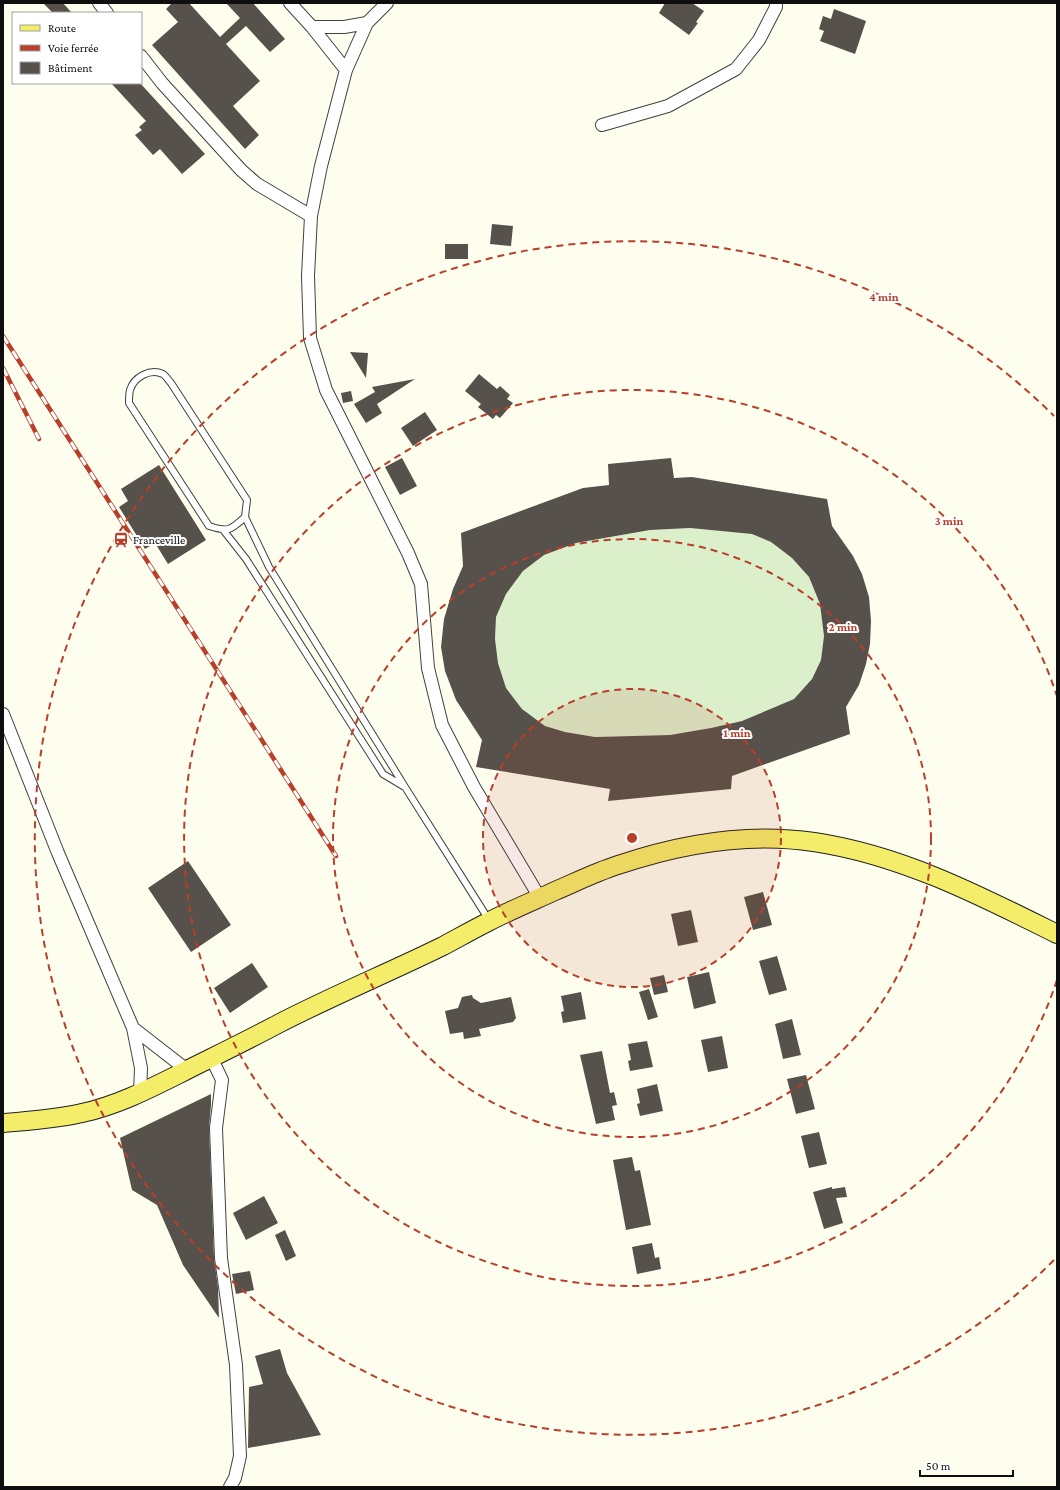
<svg xmlns="http://www.w3.org/2000/svg" width="1060" height="1490" viewBox="0 0 1060 1490" font-family="'Crimson Pro',serif">
<style>
.pitch{fill:#dcefcb}
.building{fill:#56514a;fill-rule:evenodd}
.lines{fill:none;stroke-linecap:round;stroke-linejoin:round}
.service-casing{stroke:#414141;stroke-width:8}
.minor-casing{stroke:#414141;stroke-width:14}
.primary-casing{stroke:#1f1f1f;stroke-width:20}
.service{stroke:#fff;stroke-width:6}
.minor{stroke:#fff;stroke-width:12}
.primary{stroke:#f4ed69;stroke-width:18}
.rail-casing{stroke:#b93f2a;stroke-width:4.5}
.rail{stroke:#fff;stroke-width:3;stroke-dasharray:9;stroke-linecap:butt}
.ring{fill:none;stroke:#b93f2a;stroke-width:2;stroke-dasharray:7 5}
.labels{text-anchor:middle;stroke-width:4;stroke-linejoin:round;paint-order:stroke}
.poi-label{font-size:12px;fill:#0e0e0e;stroke:#fff;text-anchor:start}
.centre{fill:#b93f2a;stroke:#fff;stroke-width:2}
.ring-label{font-size:12px;text-anchor:middle;font-weight:bold;fill:#b93f2a;stroke:#fff;stroke-width:4;stroke-linejoin:round;paint-order:stroke}
</style>
<rect width="100%" height="100%" fill="#fefeef"/>
<!-- pitch -->
<path class="pitch" d="M690,528L752,534L771,542L792,558L809,577L820,604L824,636L821,660L812,679L794,699L742,721L711,728L670,735L595,737L565,732L545,726L522,709L506,688L498,663L495,639L496,617L506,594L523,571L544,555L576,543L650,530Z"/>
<!-- building -->
<path class="building" d="M43,3H63L72,13H53Z
M172,3H189L220,37L240,18L226,3H253L285,39L270,52L246,26L226,44L260,81L233,106L259,135L245,149L152,45L178,22L166,9Z
M665,3H692L704,11L696,22L698,23L689,35L659,13Z
M834,9L866,21L855,54L820,41L824,31L819,29L823,16L831,19Z
M111,83H140L205,154L182,174L160,149L153,155L135,135L142,130L139,127L146,121Z
M492,224L513,226L511,246L490,244Z
M445,244H468V259H445Z
M350,352L368,353L366,378Z
M479,374L497,389L500,386L510,395L507,399L513,403L500,418L496,415L493,419L478,407L481,404L465,391Z
M415,379L377,404L382,413L366,423L354,404L375,392L372,387Z
M351,391L353,401L343,403L341,393Z
M425,412L437,430L413,446L401,428Z
M402,458L417,486L400,495L385,467Z
M671,458L674,478L692,477L827,499L832,526L853,556L862,574L869,597L871,621L870,644L866,664L859,685L846,707L850,734L732,776L731,789L608,801L610,789L476,767L482,740L456,700L445,671L441,647L444,619L453,589L463,566L461,533L583,488L609,485L608,464ZM690,528L752,534L771,542L792,558L809,577L820,604L824,636L821,660L812,679L794,699L742,721L711,728L670,735L595,737L565,732L545,726L522,709L506,688L498,663L495,639L496,617L506,594L523,571L544,555L576,543L650,530Z
M159,465L206,540L168,564L155,543L145,549L119,507L128,501L121,489Z
M188,861L231,925L191,952L148,888Z
M763,892L772,925L753,930L744,897Z
M691,910L698,942L678,946L671,914Z
M777,956L787,990L769,995L759,961Z
M252,963L268,987L230,1013L214,988Z
M709,972L716,1003L694,1009L687,977Z
M664,975L668,992L654,995L650,978Z
M649,989L658,1017L648,1020L639,992Z
M581,992L586,1019L563,1023L561,1012L564,1011L561,996Z
M472,995L473,998L481,1003L511,997L516,1018L513,1022L479,1029L481,1036L464,1039L463,1032L450,1034L445,1011L458,1008L462,997Z
M792,1019L801,1055L783,1059L775,1024Z
M722,1036L728,1068L708,1072L701,1040Z
M647,1041L653,1067L630,1071L628,1061L631,1060L628,1044Z
M602,1051L610,1093L614,1092L617,1105L612,1106L615,1120L596,1124L580,1055Z
M806,1075L815,1109L796,1114L787,1079Z
M657,1084L663,1111L640,1116L637,1104L640,1103L637,1089Z
M211,1094V1105L209,1128L214,1258L218,1288L219,1318L183,1265L157,1205L132,1190L120,1138Z
M819,1132L827,1164L809,1168L801,1136Z
M632,1157L635,1171L640,1170L651,1225L626,1230L613,1160Z
M832,1187V1189L845,1187L847,1197L836,1198L843,1223L824,1229L813,1192Z
M264,1196L278,1223L246,1240L233,1213Z
M285,1230L296,1256L286,1261L275,1235Z
M652,1243L655,1258L659,1257L661,1269L637,1274L632,1247Z
M250,1271L254,1290L236,1294L232,1274Z
M280,1349L287,1373L321,1435L248,1448L249,1387L263,1384L255,1356Z"/>
<g class="lines">
<!-- service casing -->
<g class="service-casing">
<path id="service" d="M245,517C230,531 228,532 209,526L129,403C129,399 129,394 130,390C134,377 150,368 163,374C166,376 169,381 171,383L247,500L245,517L269,567L405,787L489,920
M224,531L246,559L383,774L403,786"/>
</g>
<!-- minor casing -->
<g class="minor-casing">
<path id="minor" d="M99,3L107,13
M290,3L312,27L346,70
M387,3L367,23L346,70L321,166L311,216L308,276L310,338L326,390L408,553L421,584L428,668L442,725L474,787L540,898
M312,27H344L367,23
M141,56L162,83L241,170L257,184L311,216
M602,125L668,106L736,69L759,40L776,7V3
M3,714L58,853L133,1028L141,1068L140,1093
M133,1028L187,1070
M212,1059L222,1080L216,1128L221,1258L236,1365L240,1456L235,1478L230,1487"/>
</g>
<!-- primary casing -->
<g class="primary-casing">
<path id="primary" d="M3,1123C29,1121 56,1119 82,1113C119,1105 153,1087 187,1070C217,1055 248,1040 278,1024C332,996 388,973 443,946C458,938 472,930 488,922C509,911 533,901 555,891C576,882 596,872 618,865C680,844 748,832 814,842C901,855 979,895 1057,934"/>
</g>
<!-- service -->
<use href="#service" class="service"/>
<!-- minor -->
<use href="#minor" class="minor"/>
<!-- primary -->
<use href="#primary" class="primary"/>
<!-- rail casing -->
<g class="rail-casing">
<path id="rail" d="M3,336L336,856
M3,368L39,439"/>
</g>
<!-- rail -->
<use href="#rail" class="rail"/>
</g>
<!-- distance rings -->
<circle cx="632" cy="838" r="149" fill="#b93f2a" fill-opacity=".12"/>
<g class="ring">
<circle cx="632" cy="838" r="149"/>
<circle cx="632" cy="838" r="299"/>
<path d="M1057 980A448 448 0 1 1 1057 696"/>
<path d="M1054 1260A597 597 0 1 1 1054 416"/>
</g>
<!-- icons -->
<defs>
<g id="station-bare" transform="scale(1.2)"><path d="M-3-6H3Q5-6 5-4V2Q5 4 3 4L4.5 6H3L1.5 4h-3L-3 6H-4.5L-3 4Q-5 4-5 2V-4Q-5-6-3-6ZM-3.5-4v3h7v-3ZM-3.5 1v1.5H-2V1ZM2 1v1.5H3.5V1Z" fill="#b93f2a" stroke="#fff" stroke-width="2.5" paint-order="stroke"/></g>
</defs>
<g fill-rule="evenodd">
<use href="#station-bare" x="121" y="540"/>
</g>
<g class="labels">
<!-- poi labels -->
<g class="poi-label">
<text x="133" y="544">Franceville</text>
</g>
</g>
<circle cx="632" cy="838" r="6" class="centre"/>
<g class="ring-label">
<text x="884" y="301">4 min</text>
<text x="949" y="525">3 min</text>
<text x="843" y="631">2 min</text>
<text x="737" y="737">1 min</text>
</g>
<!-- border -->
<rect width="1060" height="1490" fill="none" stroke="#0e0e0e" stroke-width="8"/>
<!-- legend -->
<rect x="12" y="12" width="130" height="72" fill="#ffffff" stroke="#9f9f9f"/>
<rect x="20" y="25" width="20" height="6" fill="#f4ed69" stroke="#9f9f9f"/>
<text x="48" y="32" font-size="12" fill="#0e0e0e">Route</text>
<rect x="20" y="45" width="20" height="6" fill="#b93f2a" stroke="#9f9f9f"/>
<text x="48" y="52" font-size="12" fill="#0e0e0e">Voie ferrée</text>
<rect x="20" y="62" width="20" height="12" fill="#56514a" stroke="#9f9f9f"/>
<text x="48" y="72" font-size="12" fill="#0e0e0e">Bâtiment</text>
<!-- scale -->
<path d="M920 1470v6h93v-6" fill="none" stroke="#0e0e0e" stroke-width="2"/>
<text x="926" y="1470" font-size="12" fill="#0e0e0e" stroke="#ffffff" stroke-width="3" paint-order="stroke">50 m</text>
</svg>
